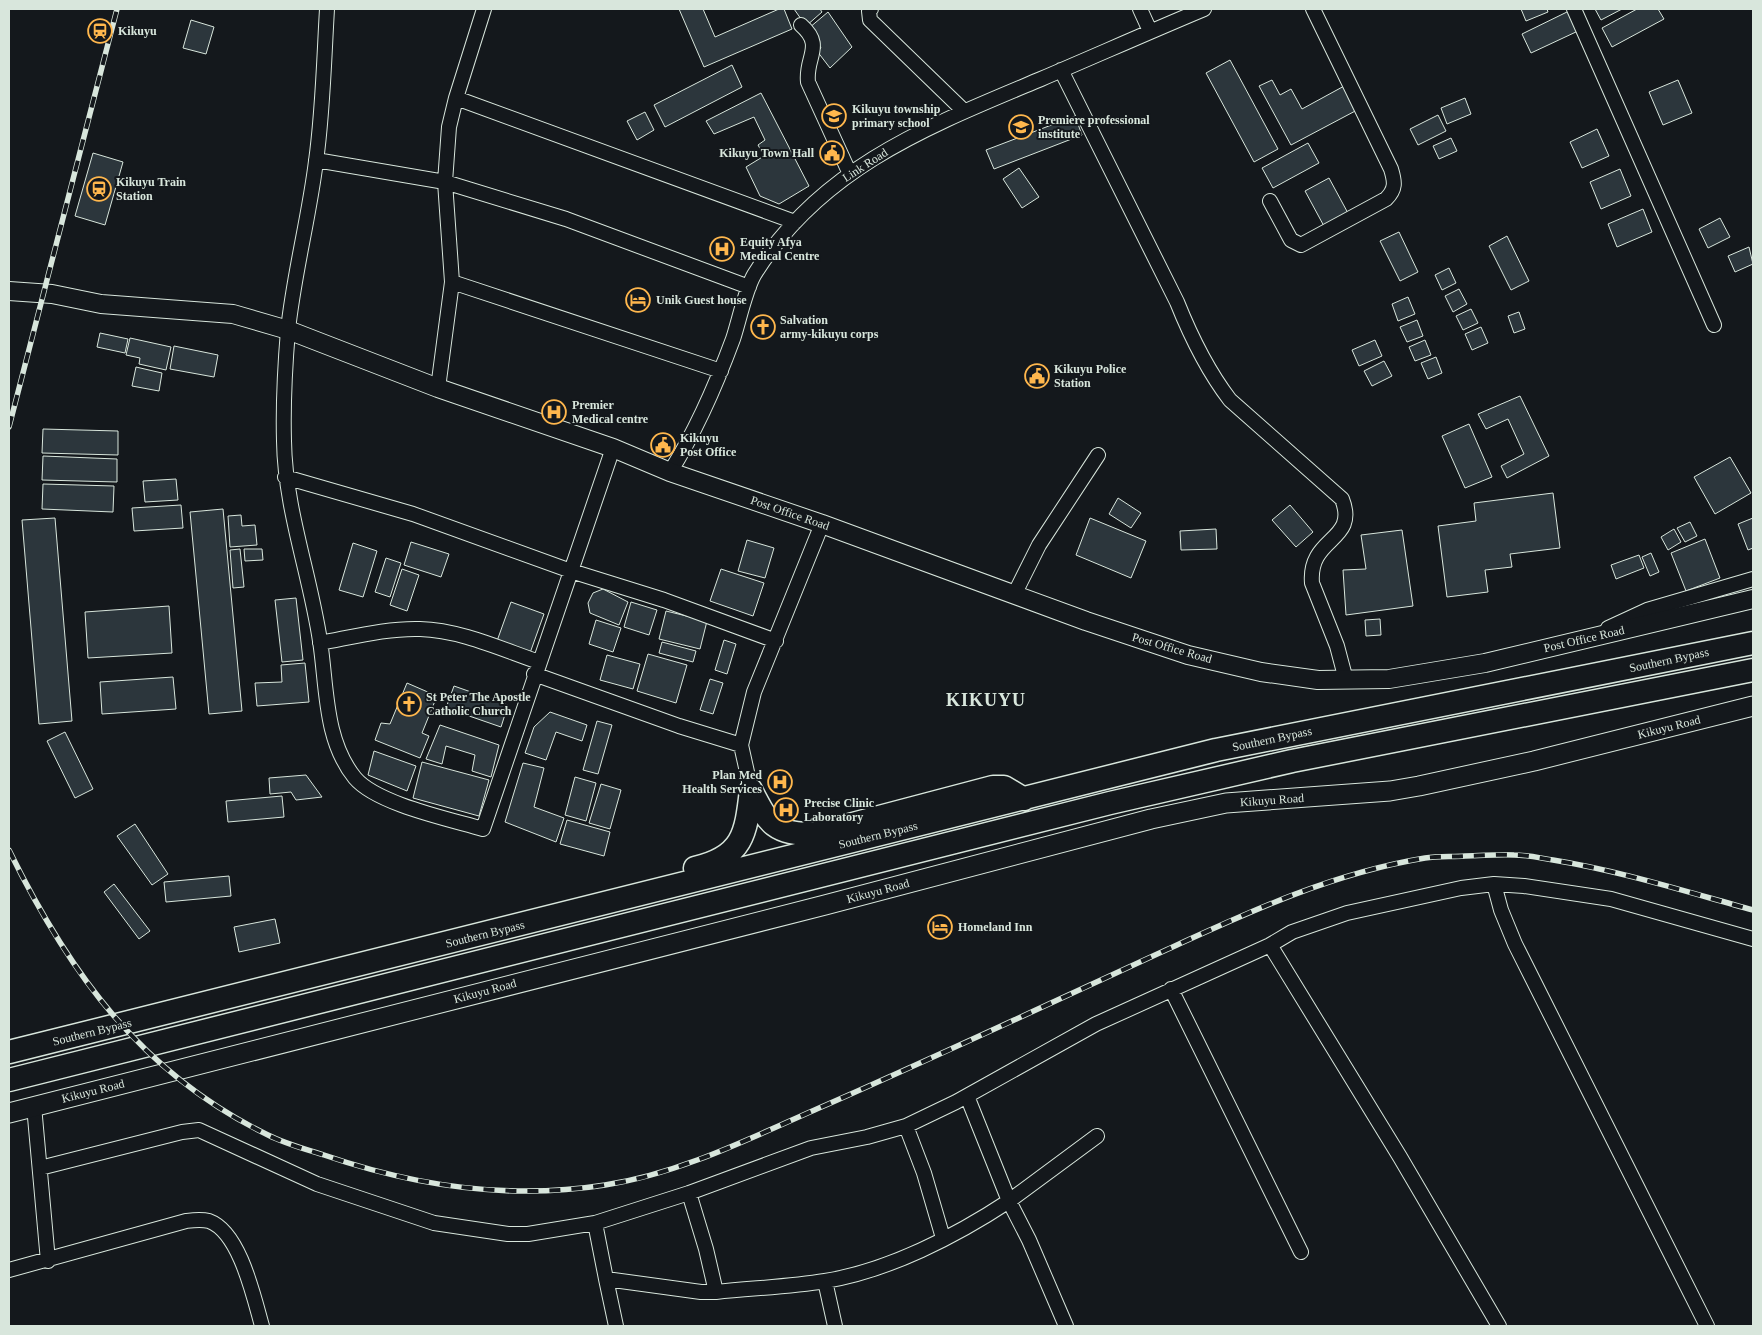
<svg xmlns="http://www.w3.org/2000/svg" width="1762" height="1335" viewBox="0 0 1762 1335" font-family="Georgia,serif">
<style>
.building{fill:#2c363c;stroke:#d8e6dc}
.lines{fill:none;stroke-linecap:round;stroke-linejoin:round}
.minor-casing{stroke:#d8e6dc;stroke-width:16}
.tertiary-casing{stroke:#d8e6dc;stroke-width:20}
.secondary-casing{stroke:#d8e6dc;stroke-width:21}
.trunk-casing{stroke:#d8e6dc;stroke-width:25}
.minor{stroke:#14181c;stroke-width:14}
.tertiary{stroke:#14181c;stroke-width:18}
.secondary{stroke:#14181c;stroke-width:19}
.trunk{stroke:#14181c;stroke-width:22}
.rail-casing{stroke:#d8e6dc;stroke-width:5.5}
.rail{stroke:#14181c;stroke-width:4;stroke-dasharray:11;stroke-linecap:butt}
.labels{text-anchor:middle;stroke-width:4;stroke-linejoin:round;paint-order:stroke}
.poi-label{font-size:12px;font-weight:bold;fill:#d8e6dc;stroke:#14181c;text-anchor:start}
.street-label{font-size:12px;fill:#d8e6dc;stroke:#14181c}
.district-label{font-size:18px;font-weight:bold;letter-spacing:1px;fill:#d8e6dc;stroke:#14181c}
</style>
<rect width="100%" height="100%" fill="#14181c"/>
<!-- building -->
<path class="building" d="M679,9H703L715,37L779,9H784L792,29L704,67Z
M794,9H820L822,12L806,26Z
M1521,9H1547L1548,12L1526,21Z
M1595,9H1622L1601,20Z
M1637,9H1658L1664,19L1612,47L1602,28Z
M1569,11L1578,31L1531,53L1522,34Z
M828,12L852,47L830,68L817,51L821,48L809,28Z
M191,20L214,27L206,54L183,48Z
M1230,60L1278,149L1254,162L1206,73Z
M732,65L742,87L665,127L654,105Z
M1272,80L1280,95L1291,89L1302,109L1346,85L1359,109L1291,145L1259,86Z
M1678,80L1692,113L1663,125L1649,92Z
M761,93L809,186L779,204L760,196L746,167L764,156L758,145L765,140L754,117L714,134L706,121Z
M1465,98L1471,114L1447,124L1441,108Z
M645,112L654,130L637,140L627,121Z
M1438,115L1446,131L1418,145L1410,129Z
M1075,116L1082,135L994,169L986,150Z
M1597,129L1609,156L1582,168L1570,142Z
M1451,138L1457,151L1439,159L1433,146Z
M1308,143L1319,163L1273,188L1262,168Z
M93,153L123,162L105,225L75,216Z
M1019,168L1039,197L1022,208L1003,179Z
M1620,169L1631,196L1601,209L1590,182Z
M1329,178L1349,215L1325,228L1305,191Z
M1643,209L1652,232L1617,247L1608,224Z
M1720,218L1730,237L1708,248L1699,229Z
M1399,232L1418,272L1400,281L1380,241Z
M1507,236L1529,281L1511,290L1489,246Z
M1749,247L1753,264L1735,272L1728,256Z
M1449,268L1456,283L1442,290L1435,275Z
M1459,289L1467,304L1453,312L1445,296Z
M1408,297L1415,314L1398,321L1392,304Z
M1471,309L1478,323L1463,330L1456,316Z
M1519,312L1525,329L1514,333L1508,316Z
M1417,320L1423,336L1407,342L1400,327Z
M1481,327L1488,343L1472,350L1465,334Z
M100,333L128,339L125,353L97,347Z
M130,338L171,347L166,370L139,364L140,358L126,355Z
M1375,340L1382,356L1359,366L1352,350Z
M1425,340L1431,355L1415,361L1409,347Z
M174,346L218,355L214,377L170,369Z
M1436,357L1442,373L1428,379L1421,363Z
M1384,361L1392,376L1372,386L1364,371Z
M136,367L162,373L159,391L132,386Z
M1520,396L1549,456L1507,478L1501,466L1524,454L1508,419L1486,429L1478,414Z
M1469,424L1492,477L1465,488L1442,436Z
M43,429L118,431V455L42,453Z
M43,456L117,459V482L42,480Z
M1730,457L1751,493L1715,514L1694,477Z
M176,479L178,500L145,502L143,481Z
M43,484L114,486L113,512L42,509Z
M1553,493L1560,548L1510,554L1512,567L1485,570L1488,592L1447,597L1438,526L1476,521L1474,503Z
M1118,498L1141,513L1131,528L1109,514Z
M181,505L183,528L134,531L132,508Z
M1290,505L1313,532L1296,547L1272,520Z
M223,509L242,711L209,714L190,512Z
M241,515L242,526L255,525L257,545L230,547L228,516Z
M55,518L72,721L39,724L22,520Z
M1090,518L1146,541L1131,578L1076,555Z
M1753,518V548L1748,550L1738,524Z
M1690,522L1697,536L1685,542L1677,528Z
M1216,529L1217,549L1181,550L1180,531Z
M1674,529L1681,542L1668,550L1661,537Z
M1402,530L1413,606L1346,615L1343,570L1366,569L1361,535Z
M1705,539L1720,578L1686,591L1671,553Z
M747,540L774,548L765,578L738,571Z
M411,542L449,554L441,577L404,565Z
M353,543L377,551L363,597L339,590Z
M240,549L244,587L233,588L230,550Z
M244,549H262L263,560L245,561Z
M1651,553L1659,572L1650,576L1642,557Z
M1639,555L1644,568L1616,579L1611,565Z
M386,558L401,563L390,597L375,592Z
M402,569L419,575L407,611L390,605Z
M721,569L764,583L753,616L710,601Z
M603,589L628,602L619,625L590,613L588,603L593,593Z
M296,598L303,660L282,662L275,600Z
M511,602L544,614L530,653L497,641Z
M631,602L657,610L649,635L624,627Z
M169,606L172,653L88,658L85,612Z
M666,611L707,621L700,649L659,639Z
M1380,619L1381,635L1366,636L1365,620Z
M596,620L621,628L613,652L589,644Z
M724,640L736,644L727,674L715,670Z
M662,642L696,651L693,662L659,653Z
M648,654L687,665L676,703L637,691Z
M607,655L640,664L633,689L600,680Z
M305,663L309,702L257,706L255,683L282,682L281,665Z
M173,677L176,709L102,714L100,682Z
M710,679L723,683L713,714L700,710Z
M407,683L437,696L422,733L429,736L420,758L375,740L381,723L390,724Z
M454,686L508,705L501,727L446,708Z
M550,712L587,725L582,741L556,732L546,760L525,753L534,727Z
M597,721L612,725L598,774L583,770Z
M440,725L499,745L491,777L472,771L475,755L446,746L442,764L426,759Z
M65,732L93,789L75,798L47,741Z
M374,751L416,766L407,791L368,775Z
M422,762L489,780L479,816L413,798Z
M523,763L544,768L534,807L564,818L556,842L505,822Z
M306,775L322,797L296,800L291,792L270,794L269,778Z
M575,777L596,783L586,821L565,815Z
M601,784L621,790L610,829L589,823Z
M282,796L284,817L228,822L226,801Z
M567,820L610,832L604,856L560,844Z
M135,824L168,874L152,885L117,836Z
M229,876L231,896L166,902L164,882Z
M114,884L150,931L139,939L104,892Z
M275,919L280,943L239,952L234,927Z"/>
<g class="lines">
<!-- minor casing -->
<g class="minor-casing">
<path id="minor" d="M327,9C324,59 323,111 316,161C309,218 294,273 288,330C285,366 283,405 284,441C285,509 310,574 320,641C327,686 324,740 355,778C377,804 449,819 483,829L613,448
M871,9L869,11L870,20L964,111
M1140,9L1150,31
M1574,9L1714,325
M801,25C825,46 805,57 808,82L850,174
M1061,70L1177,302C1191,337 1207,370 1230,400L1342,499C1359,542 1308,536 1312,583L1337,646L1346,680
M456,98L795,222
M316,160L445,182L566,219L749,287
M1270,201L1291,240L1301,245L1386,199C1396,189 1395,182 1391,169L1313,9
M452,282L721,371
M438,388L452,282L445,182L449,127L456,98L484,9
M670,472C696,431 716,385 733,339C739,321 745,291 754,275C821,167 929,126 1041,79C1095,56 1149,32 1204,9
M285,477L413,514L571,571L664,600L776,641
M1014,595L1039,545L1098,455
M1608,628L1647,610L1753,579
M320,643C353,637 387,628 420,629C460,630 501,649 539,662
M534,674L679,726L741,745
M751,790L741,745L754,692L822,524
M1494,884L1501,910L1515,944L1707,1326
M1270,945L1400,1157L1499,1326
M1171,989L1301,1252
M967,1096L1009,1201L1097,1136
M34,1106L48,1261
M906,1126L924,1173L943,1238
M40,1168L182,1132L199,1130L317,1184L434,1223L508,1234H528L595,1223L689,1193L811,1148L867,1137L906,1126L956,1102L1096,1024L1270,945L1292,932L1347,913L1461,888L1494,884L1524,886L1611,899L1753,939
M689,1193L706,1249L716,1292
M595,1223L606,1279L701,1292H716C752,1288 789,1287 825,1281C888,1271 956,1236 1009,1201L1029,1240L1066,1326
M9,1270L186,1221C194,1220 201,1219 209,1221C240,1232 254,1298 262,1326
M606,1279L616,1326
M825,1281L835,1326"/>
</g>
<!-- tertiary casing -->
<g class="tertiary-casing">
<path id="tertiary" d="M9,291L52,294L101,304L233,314L288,330L438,388L613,448L670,472L822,524L1086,621L1188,655L1261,672L1318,680L1389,679L1485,663L1753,599"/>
</g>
<!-- secondary casing -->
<g class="secondary-casing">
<path id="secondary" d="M9,1113L825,905L1151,819L1226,803L1390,791L1419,786L1534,761L1753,706"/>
</g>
<!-- trunk casing -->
<g class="trunk-casing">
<path id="trunk" d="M751,790C769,825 774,834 815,834L993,787H1004L1024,799
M695,868C743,857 746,834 751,790
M9,1052L1216,750L1753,643
M9,1080L1110,803L1292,761L1753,670"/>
</g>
<!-- minor -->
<use href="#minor" class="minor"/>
<!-- tertiary -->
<use href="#tertiary" class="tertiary"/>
<!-- secondary -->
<use href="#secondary" class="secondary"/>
<!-- trunk -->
<use href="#trunk" class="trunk"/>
<!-- rail casing -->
<g class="rail-casing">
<path id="rail" d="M9,427L117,9
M9,850C69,973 142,1074 268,1135C286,1144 305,1149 324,1155C414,1186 510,1200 605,1185C683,1173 754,1136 826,1105C940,1055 1053,1002 1166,950C1251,911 1333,873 1425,858C1438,856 1452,857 1465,856C1481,856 1498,854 1514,855C1527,855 1540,858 1553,860C1621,871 1687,892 1753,910"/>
</g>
<!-- rail -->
<use href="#rail" class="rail"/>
</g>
<!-- icons -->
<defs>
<g id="station-ring" transform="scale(1.25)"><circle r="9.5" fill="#14181c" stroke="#ffb74d" stroke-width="1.5"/><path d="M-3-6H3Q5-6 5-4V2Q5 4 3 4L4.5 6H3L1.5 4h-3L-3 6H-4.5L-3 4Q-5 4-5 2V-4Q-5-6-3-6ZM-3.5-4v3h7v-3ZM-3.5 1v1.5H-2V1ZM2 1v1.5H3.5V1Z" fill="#ffb74d"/></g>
<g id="school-ring" transform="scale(1.25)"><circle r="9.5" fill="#14181c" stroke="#ffb74d" stroke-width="1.5"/><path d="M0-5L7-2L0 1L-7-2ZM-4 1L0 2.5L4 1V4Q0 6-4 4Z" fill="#ffb74d"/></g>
<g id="university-ring" transform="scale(1.25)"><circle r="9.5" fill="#14181c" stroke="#ffb74d" stroke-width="1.5"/><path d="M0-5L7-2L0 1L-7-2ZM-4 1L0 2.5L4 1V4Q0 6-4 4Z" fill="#ffb74d"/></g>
<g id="civic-ring" transform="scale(1.25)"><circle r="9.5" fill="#14181c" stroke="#ffb74d" stroke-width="1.5"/><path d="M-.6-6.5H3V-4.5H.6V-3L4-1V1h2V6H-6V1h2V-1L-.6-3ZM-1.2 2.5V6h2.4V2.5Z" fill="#ffb74d"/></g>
<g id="hospital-ring" transform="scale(1.25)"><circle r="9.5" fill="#14181c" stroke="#ffb74d" stroke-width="1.5"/><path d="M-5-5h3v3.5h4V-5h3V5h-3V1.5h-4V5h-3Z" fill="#ffb74d"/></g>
<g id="hotel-ring" transform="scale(1.25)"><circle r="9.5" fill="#14181c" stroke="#ffb74d" stroke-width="1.5"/><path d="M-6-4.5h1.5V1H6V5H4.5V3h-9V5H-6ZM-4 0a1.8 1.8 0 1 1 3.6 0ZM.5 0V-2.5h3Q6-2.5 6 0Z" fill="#ffb74d"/></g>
<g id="church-ring" transform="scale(1.25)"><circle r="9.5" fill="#14181c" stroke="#ffb74d" stroke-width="1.5"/><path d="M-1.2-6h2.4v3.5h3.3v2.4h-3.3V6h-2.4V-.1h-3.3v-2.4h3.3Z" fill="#ffb74d"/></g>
</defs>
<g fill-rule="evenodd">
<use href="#station-ring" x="100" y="31"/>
<use href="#school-ring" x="834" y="116"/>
<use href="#university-ring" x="1021" y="127"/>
<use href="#civic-ring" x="832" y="153"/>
<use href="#station-ring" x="99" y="189"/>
<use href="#hospital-ring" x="722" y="249"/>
<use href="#hotel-ring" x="638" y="300"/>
<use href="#church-ring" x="763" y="327"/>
<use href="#civic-ring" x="1037" y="376"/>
<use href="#hospital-ring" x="554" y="412"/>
<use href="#civic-ring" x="663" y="445"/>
<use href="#church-ring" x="409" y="704"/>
<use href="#hospital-ring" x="780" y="782"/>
<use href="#hospital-ring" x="786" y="810"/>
<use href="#hotel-ring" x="940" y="927"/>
</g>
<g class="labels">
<!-- poi labels -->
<g class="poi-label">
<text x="118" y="35">Kikuyu</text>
<text x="852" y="113">Kikuyu township<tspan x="852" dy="14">primary school</tspan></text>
<text x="1038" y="124">Premiere professional<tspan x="1038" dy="14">institute</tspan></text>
<text x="814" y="157" text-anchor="end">Kikuyu Town Hall</text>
<text x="116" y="186">Kikuyu Train<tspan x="116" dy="14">Station</tspan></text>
<text x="740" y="246">Equity Afya<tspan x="740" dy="14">Medical Centre</tspan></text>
<text x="656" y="304">Unik Guest house</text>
<text x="780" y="324">Salvation<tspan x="780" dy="14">army-kikuyu corps</tspan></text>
<text x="1054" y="373">Kikuyu Police<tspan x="1054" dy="14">Station</tspan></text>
<text x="572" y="409">Premier<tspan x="572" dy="14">Medical centre</tspan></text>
<text x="680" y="442">Kikuyu<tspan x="680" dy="14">Post Office</tspan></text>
<text x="426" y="701">St Peter The Apostle<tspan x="426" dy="14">Catholic Church</tspan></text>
<text x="762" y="779" text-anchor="end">Plan Med<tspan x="762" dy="14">Health Services</tspan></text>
<text x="804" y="807">Precise Clinic<tspan x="804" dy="14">Laboratory</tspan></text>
<text x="958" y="931">Homeland Inn</text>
</g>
<!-- street labels -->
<g class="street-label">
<text transform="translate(865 165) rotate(-33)" y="4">Link Road</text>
<text transform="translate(790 513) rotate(19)" y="4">Post Office Road</text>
<text transform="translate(1584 639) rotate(-13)" y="4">Post Office Road</text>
<text transform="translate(1172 648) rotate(16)" y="4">Post Office Road</text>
<text transform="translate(1669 660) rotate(-12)" y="4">Southern Bypass</text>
<text transform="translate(1669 727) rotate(-14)" y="4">Kikuyu Road</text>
<text transform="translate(1272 739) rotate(-12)" y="4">Southern Bypass</text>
<text transform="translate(1272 800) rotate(-4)" y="4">Kikuyu Road</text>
<text transform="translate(878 835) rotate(-14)" y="4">Southern Bypass</text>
<text transform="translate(878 891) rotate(-15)" y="4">Kikuyu Road</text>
<text transform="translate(485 934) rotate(-14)" y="4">Southern Bypass</text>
<text transform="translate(485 991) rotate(-15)" y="4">Kikuyu Road</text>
<text transform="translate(92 1032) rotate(-14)" y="4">Southern Bypass</text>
<text transform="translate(93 1091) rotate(-14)" y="4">Kikuyu Road</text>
</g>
<!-- district labels -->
<g class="district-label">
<text x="986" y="706">KIKUYU</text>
</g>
</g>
<!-- border -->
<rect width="1762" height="1335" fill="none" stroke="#d8e6dc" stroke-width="20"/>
</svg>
